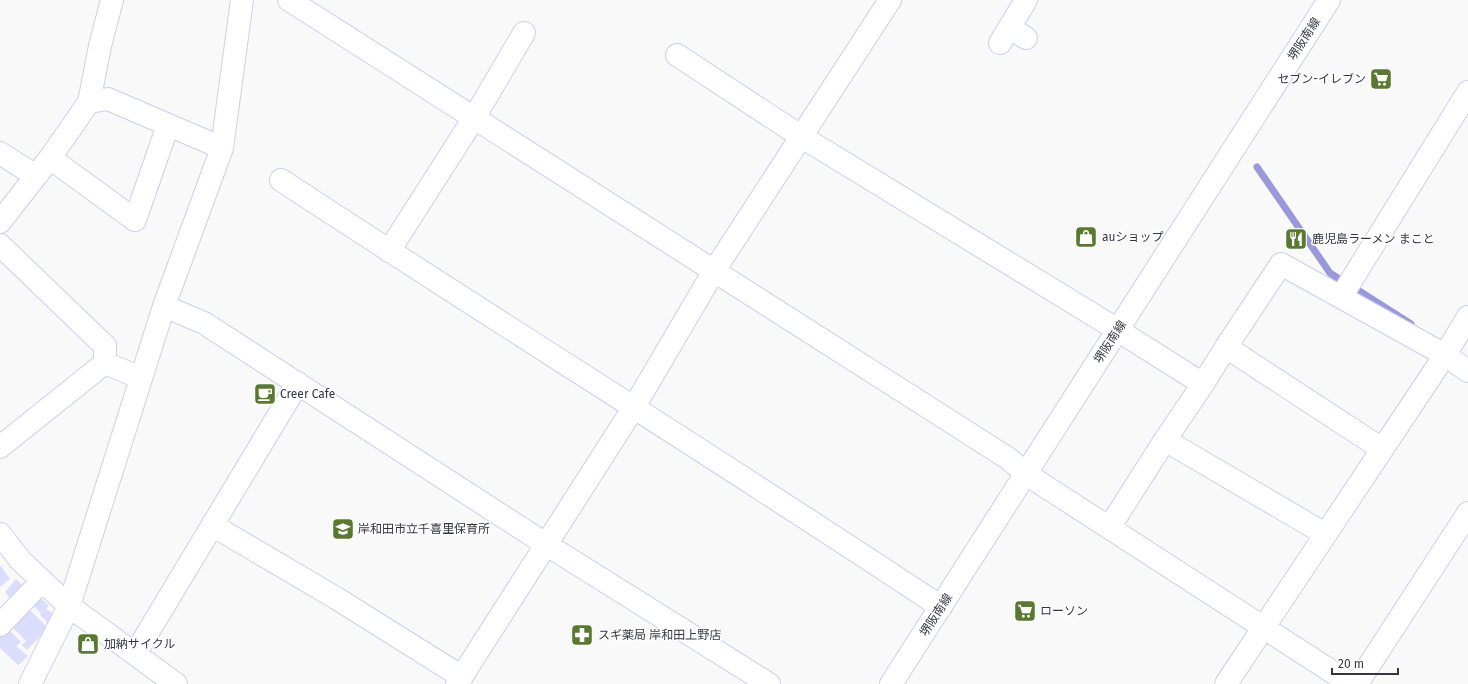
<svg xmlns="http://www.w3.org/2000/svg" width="1468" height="684" viewBox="0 0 1468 684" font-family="'Fira Sans','Noto Sans JP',sans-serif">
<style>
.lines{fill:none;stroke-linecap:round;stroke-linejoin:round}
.stream{stroke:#9899db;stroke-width:7}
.building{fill:#dbddfd}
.minor-casing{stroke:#ccceee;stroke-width:24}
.major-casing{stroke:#ccceee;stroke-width:24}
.minor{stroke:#fff;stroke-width:22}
.major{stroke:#fff;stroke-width:22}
.labels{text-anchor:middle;stroke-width:3;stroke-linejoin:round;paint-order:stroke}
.street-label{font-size:12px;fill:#353642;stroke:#fff}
.poi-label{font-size:12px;fill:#353642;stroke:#fff;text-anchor:start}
</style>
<rect width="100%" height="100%" fill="#f9f9f9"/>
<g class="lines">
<!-- stream -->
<path class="stream" d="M1257,167L1330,273L1341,280
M1353,287L1411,324"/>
</g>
<!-- building -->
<path class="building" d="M0,565L10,579L0,587Z
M16,579L26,589L12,601L5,592Z
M36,594L49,606L46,609L57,616L49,624L40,615L41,613L28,601Z
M27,607L48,628L27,650L22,645L26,641L9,624Z
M3,624L21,642L16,646L28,656L18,665L0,648V628Z"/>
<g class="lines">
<!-- minor casing -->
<g class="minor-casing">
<path id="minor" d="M242,0L222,148L164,306L204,323L547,545L769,684
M289,0L948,420L1009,459L1026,474L1351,684
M1010,28L1026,38
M1000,43L1026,0
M677,55L802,137L1100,319L1203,384
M89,102L100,46L112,0
M0,153L36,176
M50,158L135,220L168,125
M281,180C500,324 723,462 941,607
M0,222L50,158L89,102L108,99L222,148
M0,245L105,346V363
M389,251L474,118L524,33
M1341,297L1468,92
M1226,347L1382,449
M1165,440L1325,534
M0,447L105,363L141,378
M212,525L336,598L462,677
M1109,528L1165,440L1203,384L1226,347L1281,264L1445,355L1468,371
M0,534L21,561L69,606L176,684
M0,625L42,581
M135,654L298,383
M30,684L69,606L164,306
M457,684L634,407L714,271L890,0
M1226,684L1445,355L1468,317
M1357,684L1468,513"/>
</g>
<!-- major casing -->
<g class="major-casing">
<path id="major" d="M891,684L1329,0"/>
</g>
<!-- minor -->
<use href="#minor" class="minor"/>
<!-- major -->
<use href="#major" class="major"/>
</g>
<!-- icons -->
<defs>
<g id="supermarket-square" transform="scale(1.15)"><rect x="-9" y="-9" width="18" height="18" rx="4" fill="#597930" stroke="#fff"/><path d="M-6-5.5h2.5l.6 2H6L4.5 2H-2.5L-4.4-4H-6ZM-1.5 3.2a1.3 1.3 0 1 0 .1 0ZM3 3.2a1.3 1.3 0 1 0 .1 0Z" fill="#fff"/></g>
<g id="shop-square" transform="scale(1.15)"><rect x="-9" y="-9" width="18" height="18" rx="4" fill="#597930" stroke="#fff"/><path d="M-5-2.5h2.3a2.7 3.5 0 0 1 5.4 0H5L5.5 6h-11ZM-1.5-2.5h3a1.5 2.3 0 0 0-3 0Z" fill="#fff"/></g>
<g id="restaurant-square" transform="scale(1.15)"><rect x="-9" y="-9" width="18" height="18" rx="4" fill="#597930" stroke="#fff"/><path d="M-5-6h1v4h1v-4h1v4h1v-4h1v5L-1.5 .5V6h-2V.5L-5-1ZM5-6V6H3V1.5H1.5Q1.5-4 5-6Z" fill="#fff"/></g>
<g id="cafe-square" transform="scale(1.15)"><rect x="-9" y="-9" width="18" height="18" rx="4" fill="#597930" stroke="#fff"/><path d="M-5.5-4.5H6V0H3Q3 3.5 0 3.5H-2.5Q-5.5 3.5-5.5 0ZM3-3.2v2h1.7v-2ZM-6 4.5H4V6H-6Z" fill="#fff"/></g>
<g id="school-square" transform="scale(1.15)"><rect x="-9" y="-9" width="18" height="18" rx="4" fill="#597930" stroke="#fff"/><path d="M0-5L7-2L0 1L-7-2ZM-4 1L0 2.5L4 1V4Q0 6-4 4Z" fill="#fff"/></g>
<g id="pharmacy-square" transform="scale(1.15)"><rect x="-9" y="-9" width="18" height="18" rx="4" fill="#597930" stroke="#fff"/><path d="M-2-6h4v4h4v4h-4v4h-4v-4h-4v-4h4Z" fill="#fff"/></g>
</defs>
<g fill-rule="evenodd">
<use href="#supermarket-square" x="1381" y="79"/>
<use href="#shop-square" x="1086" y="237"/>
<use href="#restaurant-square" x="1296" y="239"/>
<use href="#cafe-square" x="265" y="394"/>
<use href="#school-square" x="343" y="529"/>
<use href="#supermarket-square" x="1025" y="611"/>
<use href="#pharmacy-square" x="582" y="635"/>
<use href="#shop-square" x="88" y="644"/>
</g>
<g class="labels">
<!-- street labels -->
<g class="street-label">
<text transform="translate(1304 39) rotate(-57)" y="4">堺阪南線</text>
<text transform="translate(1110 342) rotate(-57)" y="4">堺阪南線</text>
<text transform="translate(936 615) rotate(-57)" y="4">堺阪南線</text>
</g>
<!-- poi labels -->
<g class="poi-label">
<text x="1366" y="83" text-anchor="end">セブン-イレブン</text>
<text x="1102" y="241">auショップ</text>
<text x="1312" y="243">鹿児島ラーメン まこと</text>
<text x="280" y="398">Creer Cafe</text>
<text x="358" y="533">岸和田市立千喜里保育所</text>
<text x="1040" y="615">ローソン</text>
<text x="598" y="639">スギ薬局 岸和田上野店</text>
<text x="104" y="648">加納サイクル</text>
</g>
</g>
<!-- scale -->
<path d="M1332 668v6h66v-6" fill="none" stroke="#353642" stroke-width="2"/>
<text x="1338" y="668" font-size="12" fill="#353642" stroke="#ffffff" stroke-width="3" paint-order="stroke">20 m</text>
</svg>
